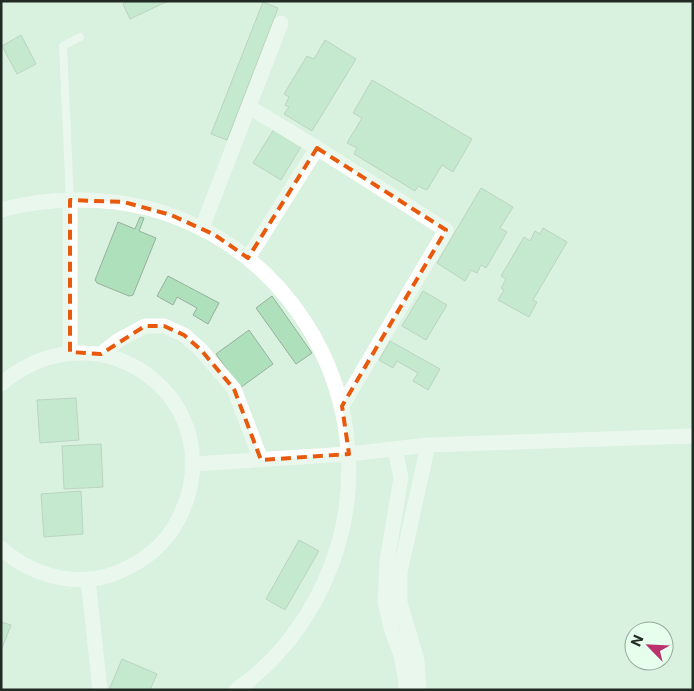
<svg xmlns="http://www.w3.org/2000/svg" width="694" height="691" viewBox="0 0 694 691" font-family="Inter,sans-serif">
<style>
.building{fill:#aee1bb;stroke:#98af9d}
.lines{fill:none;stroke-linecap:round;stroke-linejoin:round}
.service{stroke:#fff;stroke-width:8}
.minor{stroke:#fff;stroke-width:15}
.marked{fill:none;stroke:#e8590c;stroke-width:4;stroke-dasharray:10 6;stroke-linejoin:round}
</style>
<rect width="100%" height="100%" fill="#d9f1df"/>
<!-- building -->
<path class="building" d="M128,1H168L130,19L123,4Z
M263,2L278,8L227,140L211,134Z
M21,35L36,64L17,74L2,46Z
M325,40L356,59L312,131L284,114L289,107L285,105L289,97L284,94L307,56L314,59Z
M372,80L472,139L453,172L442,165L427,190L418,186L415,191L354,154L357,148L347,143L362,118L353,113Z
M274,129L302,145L281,180L253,163Z
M481,188L513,207L500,228L507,232L486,268L481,265L477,273L471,270L465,281L437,263Z
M140,217L144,218L139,231L156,238L133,295L129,296L97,283L95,280L118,222L135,229Z
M543,228L567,242L533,300L537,302L529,317L498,300L504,290L501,288L506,279L501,276L524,237L530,241L535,231L540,234Z
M168,276L219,303L208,324L193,315L197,308L177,297L173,305L157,296Z
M423,291L447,305L426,340L402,326Z
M272,296L312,353L296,364L256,308Z
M249,330L273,364L240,388L216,354Z
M390,341L440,369L428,390L413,381L418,373L397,361L393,368L379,360Z
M76,398L79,440L40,443L37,400Z
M101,444L103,487L64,489L62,446Z
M81,491L83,534L44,537L41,494Z
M299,540L319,551L285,610L266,599Z
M1,622L11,625L1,651Z
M122,659L157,674L150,690H109Z"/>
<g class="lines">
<!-- service -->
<path class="service" d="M70,200L63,46L80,37"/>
<!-- minor -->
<path class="minor" d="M249,107L317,148
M70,200V352
M1,210C26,203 51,200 77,200C276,197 407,405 323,585C304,626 274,664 236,690
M202,228L281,23
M248,258L317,148L446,230L342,406
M101,354L119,340L145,326H164L184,335L201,350L234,389L261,460
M1,384C102,299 236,404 179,518C165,547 138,566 107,576C70,586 29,574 1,548
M395,449L401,478L387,561L385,602L392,631L401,655L405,676L406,690
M193,464L349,454L428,445L693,436
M88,579L100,690
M419,690L417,660L400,603V572L428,445"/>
</g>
<!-- marked area -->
<path d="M0 0H694V691H0ZM317,148L446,230L342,406L349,454L261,460L234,389L201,350L184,335L164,326H145L101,354L70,352V200L124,202L171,215L215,235L248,258Z" fill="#d9f1df" fill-opacity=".55" fill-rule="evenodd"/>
<path class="marked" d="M317,148L446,230L342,406L349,454L261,460L234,389L201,350L184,335L164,326H145L101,354L70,352V200L124,202L171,215L215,235L248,258Z"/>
<!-- border -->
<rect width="694" height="691" fill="none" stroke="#212a23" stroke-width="5"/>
<!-- north arrow -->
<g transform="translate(649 646) rotate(294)"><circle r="24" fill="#e6ffec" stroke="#97aa9c"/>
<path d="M0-4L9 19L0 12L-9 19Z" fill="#bb326f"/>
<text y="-8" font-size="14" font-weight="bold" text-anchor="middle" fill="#212a23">N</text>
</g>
</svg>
